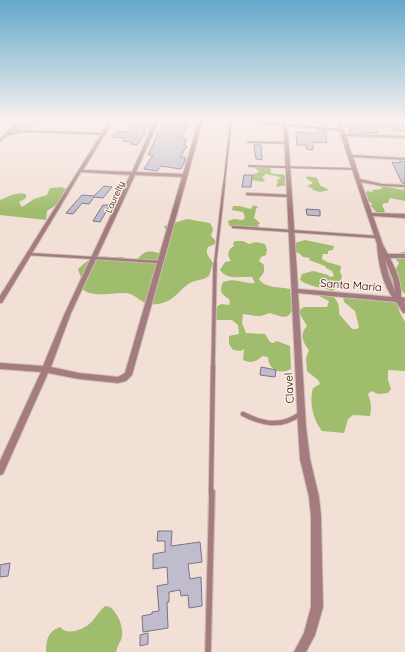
<svg xmlns="http://www.w3.org/2000/svg" width="405" height="652" viewBox="0 0 405 652" font-family="Quicksand,sans-serif">
<style>
.forest{fill:#a0bc6d}
.building{fill:#c0bcce;stroke:#787585}
.lines{fill:none;stroke-linecap:round;stroke-linejoin:round}
.lane-far4-casing{stroke:#cebdb5;stroke-width:3}
.lane-far3-casing{stroke:#cebdb5;stroke-width:4}
.lane-far2-casing{stroke:#cebdb5;stroke-width:5.5}
.lane-far1-casing{stroke:#cebdb5;stroke-width:6}
.lane-casing{stroke:#cebdb5;stroke-width:8}
.street-casing{stroke:#cebdb5;stroke-width:2}
.lane-far4{stroke:#a47c7f;stroke-width:2}
.lane-far3{stroke:#a47c7f;stroke-width:2.5}
.lane-far2{stroke:#a47c7f;stroke-width:3.5}
.lane-far1{stroke:#a47c7f;stroke-width:4.5}
.lane{stroke:#a47c7f;stroke-width:5.5}
.street{fill:#a47c7f;fill-rule:evenodd}
.labels{text-anchor:middle;stroke-width:3;stroke-linejoin:round;paint-order:stroke}
.far-street-label{font-size:9px;fill:#110b08;stroke:#ffece3}
.street-label{font-size:11px;fill:#110b08;stroke:#ffece3}
</style>
<rect width="100%" height="100%" fill="#f2dfd6"/>
<!-- forest -->
<path class="forest" d="M255,168H269L271,169V173L275,174H283L286,177L284,183L287,185L276,187L278,182L277,179H281L280,177L266,174L262,177L265,180L263,182L251,180V175L259,172Z
M307,176L317,178L320,185L329,190L320,192L313,190L312,188L308,187L307,186L313,183L306,178Z
M383,186C390,187 396,189 404,190L403,188L405,187V201L390,198L388,203H385L382,205L385,211L383,213L376,212L371,206L372,203L367,201L368,198L366,193L367,191L373,192L372,190L382,189L381,187Z
M61,187L67,189L61,202L47,211L46,220L0,215V200C10,196 15,192 26,194V198L19,202L22,207L34,199L47,195L50,188Z
M253,205L258,207L256,209L254,218L260,223L258,225L259,227C252,233 238,228 229,226L228,221L234,219L243,220L245,217L243,212L232,210L233,206H239L251,209Z
M187,219L210,223L213,229L211,236L215,240V244L208,247C205,255 209,256 213,263L209,276C201,281 200,279 192,282C182,286 176,300 162,303C141,309 140,294 125,293C109,292 90,300 78,285L82,281L78,269C97,251 99,258 123,257L128,261L137,260C143,251 149,250 159,253L167,236L171,234L167,233L164,226Z
M305,240L334,246L333,250L328,251V254H323L322,259L327,262L341,266L340,272L342,276L341,279L344,285L337,287L333,291C323,287 308,287 300,280L302,274L313,271L328,275L330,277L334,276L332,271L326,268L325,266L309,260L310,258L303,257L299,253L295,252V243Z
M235,241H243L249,244L256,242L265,244L267,250L266,255L261,257L259,261L264,265V272L259,279C264,288 280,287 290,289L292,311L288,316L283,317L270,313L261,316H256L243,314L242,323L246,333L265,334L270,342L273,343L277,341L290,346L291,369C281,375 268,370 268,357L263,356C254,362 253,364 243,360L244,349L241,351L233,350L229,344V336L239,334L238,325L232,320H215V308L221,304L229,305L230,302L229,299C221,294 219,291 223,282C238,277 244,285 255,283L252,277C241,276 228,281 220,270L225,262L231,261C227,255 227,250 234,246L233,243Z
M405,252V294L391,281L388,275L389,272L395,271L399,263L392,255L397,253Z
M326,292C336,298 340,302 339,314L352,329H357L359,327L355,311L344,302L343,297L368,294L393,300L397,303L400,313L405,322V371L388,370V380L391,389L388,393L378,394L371,391L368,394C371,402 372,408 370,416L353,415L348,419L344,433L322,431C313,420 309,402 313,388L320,384L318,380L307,371L306,358L309,350C303,343 299,334 307,326L298,311L304,307H327L329,301L313,293Z
M105,606L110,607C118,613 125,629 121,640C119,644 117,647 116,652H46C46,640 48,631 60,627C66,635 80,631 88,625C94,621 98,612 105,606Z"/>
<!-- building -->
<path class="building" d="M24,120H38L35,126H29L27,128H17Z
M348,120L401,121L405,131L393,130L391,126H376L378,133H350L347,121Z
M171,122L187,125L181,138L187,139L184,145L187,146L180,157H185L184,159H186L181,169L161,166L157,171L144,169L153,155H148L158,133L161,134L164,124H170Z
M132,125L146,126L143,132H146L137,145L130,144L132,142L123,141L125,138L112,137L117,131L127,132Z
M319,130L326,131L327,143L313,142V150L306,149V145H297L296,132L315,133L319,132Z
M254,145H261L262,160L256,159Z
M400,161H405V184L402,183L392,162L400,163Z
M244,175H252L251,187H242Z
M104,186L112,187L103,198L94,197L89,204L82,203L73,214L66,213L82,195L94,196Z
M103,205H110L100,222L93,221Z
M306,209L320,210V216L307,215Z
M261,367L276,370L275,377L260,375Z
M158,531H172L171,546L200,542L202,562L188,564L190,579L201,577L202,606L189,608L188,595L181,596L180,590L169,592V602H167L168,628L143,632L142,616L152,614V612L159,611L157,586L168,584L167,567L153,569V554L165,552V541H157Z
M10,563L8,576L0,577V565Z
M148,633V644L140,646V635Z"/>
<g class="lines">
<!-- lane-far4 casing -->
<g class="lane-far4-casing">
<path id="lane-far4" d="M187,120H201
M253,122L341,130
M11,129L21,131L103,134
M6,135L20,132
M248,142L286,143
M249,166L355,169
M224,185L231,120"/>
</g>
<!-- lane-far3 casing -->
<g class="lane-far3-casing">
<path id="lane-far3" d="M247,194L290,196
M233,227L377,237
M28,254L160,262
M215,265L224,184"/>
</g>
<!-- lane-far2 casing -->
<g class="lane-far2-casing">
<path id="lane-far2" d="M213,367L215,264"/>
</g>
<!-- lane-far1 casing -->
<g class="lane-far1-casing">
<path id="lane-far1" d="M243,414C263,424 281,428 300,414
M211,493L213,366"/>
</g>
<!-- lane casing -->
<g class="lane-casing">
<path id="lane" d="M208,652L212,492"/>
</g>
<!-- street casing -->
<g class="street-casing">
<path id="street" d="M19,120H23L0,142V139Z
M110,120H114L83,170L132,172L155,120H159L136,172L183,174L199,120H203L132,375L126,381L118,383L79,379L48,373L3,474L0,475V461L41,372L0,369V363L43,366L65,313L130,175L81,172L2,303H0V296ZM135,175L182,177L125,373L118,377L79,373L51,367L71,313Z
M281,120H285L288,134L298,289L392,297C382,282 378,262 377,244L341,136L340,135L341,134L336,120H340L345,134L405,136V138L346,136L352,155L405,158V160L353,157L360,179L382,184L405,185V187L382,186L361,182L372,213L405,214V218L373,216L383,245L388,254H405V258H390C396,270 402,283 401,297L405,298V302H404L405,304V313H403L396,302L298,293L306,427L310,459L319,497L321,516L323,607L315,635L306,652H294L304,633L311,607V516L309,497L300,459L298,427L284,134ZM385,259L393,279L395,291L389,276Z"/>
</g>
<!-- lane-far4 -->
<use href="#lane-far4" class="lane-far4"/>
<!-- lane-far3 -->
<use href="#lane-far3" class="lane-far3"/>
<!-- lane-far2 -->
<use href="#lane-far2" class="lane-far2"/>
<!-- lane-far1 -->
<use href="#lane-far1" class="lane-far1"/>
<!-- lane -->
<use href="#lane" class="lane"/>
<!-- street -->
<use href="#street" class="street"/>
</g>
<!-- sky -->
<linearGradient id="sky" x2="0" y2="1"><stop stop-color="#63a8cd"/><stop offset="0.57" stop-color="#f9f1ed"/><stop offset="1" stop-color="#f9f1ed" stop-opacity="0"/></linearGradient>
<rect width="405" height="211" fill="url(#sky)"/>
<g class="labels">
<!-- far-street labels -->
<g class="far-street-label">
<text transform="translate(115 197) rotate(-66)" y="3">Laurelty</text>
</g>
<!-- street labels -->
<g class="street-label">
<text transform="translate(351 285) rotate(4)" y="4">Santa María</text>
<text transform="translate(289 388) rotate(-93)" y="4">Clavel</text>
</g>
</g>
</svg>
